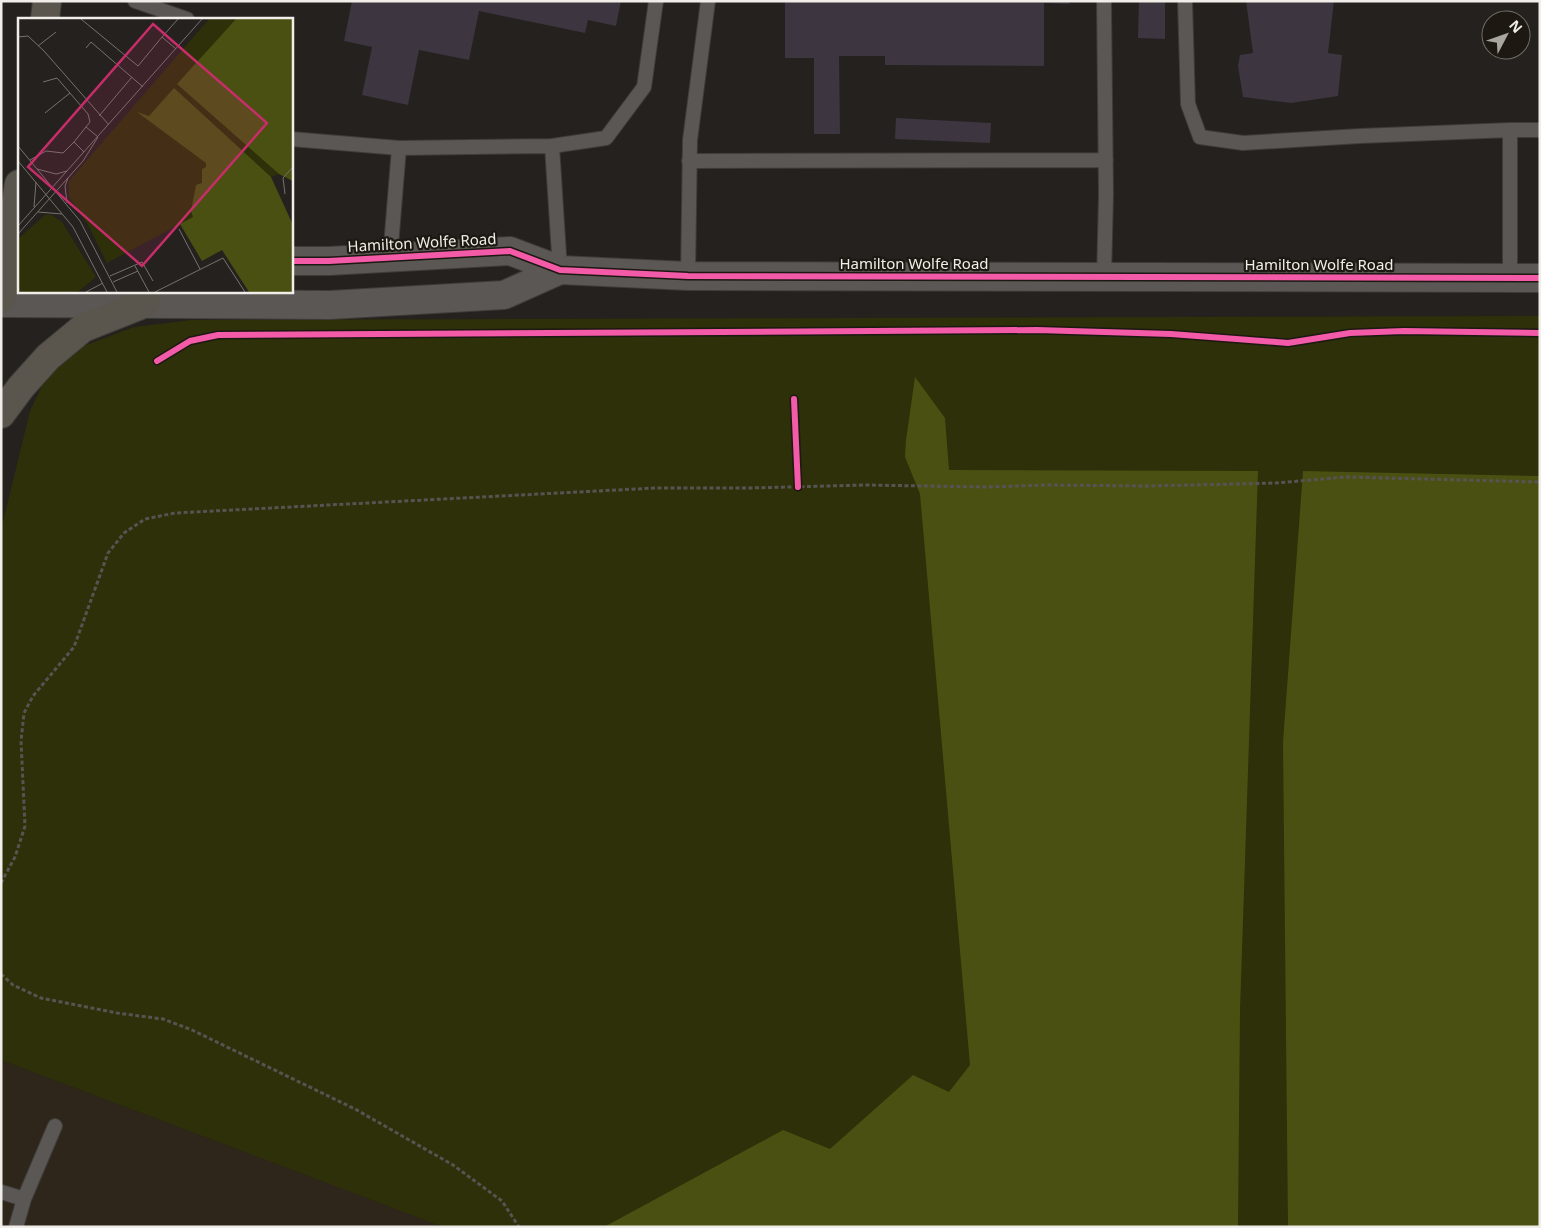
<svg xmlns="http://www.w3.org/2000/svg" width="1541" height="1228" viewBox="0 0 1541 1228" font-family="'Noto Sans',sans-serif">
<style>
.built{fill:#2e261b}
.green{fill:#2d3008}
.forest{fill:#4a5012}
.building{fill:#3d353f}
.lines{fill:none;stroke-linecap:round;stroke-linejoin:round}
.service-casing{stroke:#3e3c39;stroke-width:16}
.tertiary-casing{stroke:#3e3c39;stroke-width:30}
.primary-casing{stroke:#3e3c39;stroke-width:30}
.path{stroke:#565452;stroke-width:3;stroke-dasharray:4 2.5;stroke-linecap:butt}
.service{stroke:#5a5754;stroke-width:14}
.tertiary{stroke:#5a5754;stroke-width:28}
.primary{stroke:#5b564d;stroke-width:28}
.cycleway-casing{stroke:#1d1812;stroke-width:9}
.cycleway{stroke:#f35aa7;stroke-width:6}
.labels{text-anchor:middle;stroke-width:4.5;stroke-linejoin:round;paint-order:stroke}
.street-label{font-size:15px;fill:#f1eee9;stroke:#1d1812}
.inset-road{fill:none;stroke:#76736f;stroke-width:1}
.view{fill:#c72d69;fill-opacity:0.15;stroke:#c72d69;stroke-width:2.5}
.inset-edge{fill:none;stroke:#f1eee9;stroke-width:2.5}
</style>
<rect width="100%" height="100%" fill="#24211e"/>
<!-- built -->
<path class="built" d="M1,1060L443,1227H1Z"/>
<!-- green -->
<path class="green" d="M1540,316V1227H443L1,1060V530L30,411L42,386L59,365L86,345L134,327L191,320Z"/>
<!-- forest -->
<path class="forest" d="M915,377L945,418L949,470L1258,471L1240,1010L1238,1227H604L783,1130L830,1149L913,1075L949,1092L970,1065L920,494L905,457L906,440Z
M1303,471L1540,476V1227H1288L1283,742Z"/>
<!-- building -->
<path class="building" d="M352,1H621L616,26L588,20L585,33L479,11L469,60L419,50L408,105L362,95L372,47L344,41Z
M785,1H1069V4L1044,3V66L885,65V56H839L840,134H814V58H785Z
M1139,1H1165V39L1138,38Z
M1246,1H1334L1328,53L1342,55L1338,96L1291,103L1243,97L1238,66L1240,55L1253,53Z
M896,118L991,123L990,143L895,139Z"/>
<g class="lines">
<!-- service casing -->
<g class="service-casing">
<path id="service" d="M135,1L187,19
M1185,1L1188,104L1200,137L1243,143L1360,136L1510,130V279
M1510,130H1540
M291,139L399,148L390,258
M552,146L606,138L644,87L656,1
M399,148L552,146L560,270
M689,161L1106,160
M688,276L690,140L708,1
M1104,277L1106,195L1104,1
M1,1192L24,1199L16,1227
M24,1199L55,1126"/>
</g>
<!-- tertiary casing -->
<g class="tertiary-casing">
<path id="tertiary" d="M291,261H329L510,251L560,270L688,276L1540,278
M1,303L330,305L504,295L560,270"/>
</g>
<!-- primary casing -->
<g class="primary-casing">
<path id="primary" d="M45,19L47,1
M1,299L19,184
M1,414L21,387L48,357L83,328L146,303"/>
</g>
<!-- path -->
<path class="path" d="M1,883L15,857L25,826L21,741L24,713L33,696L74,647L108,553L124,533L145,519L175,513L655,488H750L866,485L988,487L1047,485L1148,486L1276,483L1346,477L1540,482
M1,974L13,985L41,998L117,1013L163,1019L192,1030L355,1109L453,1165L502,1201L519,1227"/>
<!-- service -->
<use href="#service" class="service"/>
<!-- tertiary -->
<use href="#tertiary" class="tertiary"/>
<!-- primary -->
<use href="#primary" class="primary"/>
<!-- cycleway casing -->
<g class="cycleway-casing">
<path id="cycleway" d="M291,261H329L510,251L560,270L688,276L1540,278
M157,361L190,341L218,335L1037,330L1171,334L1288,343L1350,333L1404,331L1540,333
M794,399L798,487"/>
</g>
<!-- cycleway -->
<use href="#cycleway" class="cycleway"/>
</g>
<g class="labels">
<!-- street labels -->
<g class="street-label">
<text transform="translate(422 243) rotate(-3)" y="5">Hamilton Wolfe Road</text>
<text x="914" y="269">Hamilton Wolfe Road</text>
<text x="1319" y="270">Hamilton Wolfe Road</text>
</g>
</g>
<!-- overview -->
<g transform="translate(18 18)">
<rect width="275" height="275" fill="#24211e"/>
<path d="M191,1H275V163L261,156L253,159L269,196L184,243L162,206L89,245L70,207L51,179V163ZM27,197H34L44,204L78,259L60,274H0V221Z" fill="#2d3008"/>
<path d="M218,1H275V163L261,156L159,66ZM156,70L253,159L275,207V274H231L204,232L184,243L162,206L175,199L173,193L178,167L184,165V151L188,149V145L119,94L131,98Z" fill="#4a5012"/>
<path class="inset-road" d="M63,1L120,48L144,19L158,31M0,19L10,18L26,33L91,107M144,19L160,1M20,28L38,14M68,30L73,24L125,69M25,64L39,60L70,96L72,104L68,109M27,95L52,75M81,98L114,59M56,124L68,109L80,119M0,128L62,203L99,274M12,142L28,133L45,135L56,124L66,134M0,143L55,209L89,274M19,151L38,156L49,153M267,176L265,160L275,149M49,185L47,168L50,160M16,189L18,164M20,194L44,196M0,208L184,1M161,211L182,251M0,216L65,143L80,119M117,248L131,274M92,258L124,244L135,263M95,264L120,253M68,274L85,265M137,274L205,240L227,274"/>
<path class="view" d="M135,6L249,105L124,248L10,149Z"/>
<rect width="275" height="275" class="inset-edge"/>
</g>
<!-- border -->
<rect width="1541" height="1228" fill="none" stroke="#f1eee9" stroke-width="5"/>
<!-- north arrow -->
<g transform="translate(1506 35) rotate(49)"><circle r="24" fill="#1d1812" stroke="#726e68"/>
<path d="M0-4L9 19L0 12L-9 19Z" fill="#a9a6a2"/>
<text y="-8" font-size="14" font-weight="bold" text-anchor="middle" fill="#f1eee9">N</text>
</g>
</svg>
